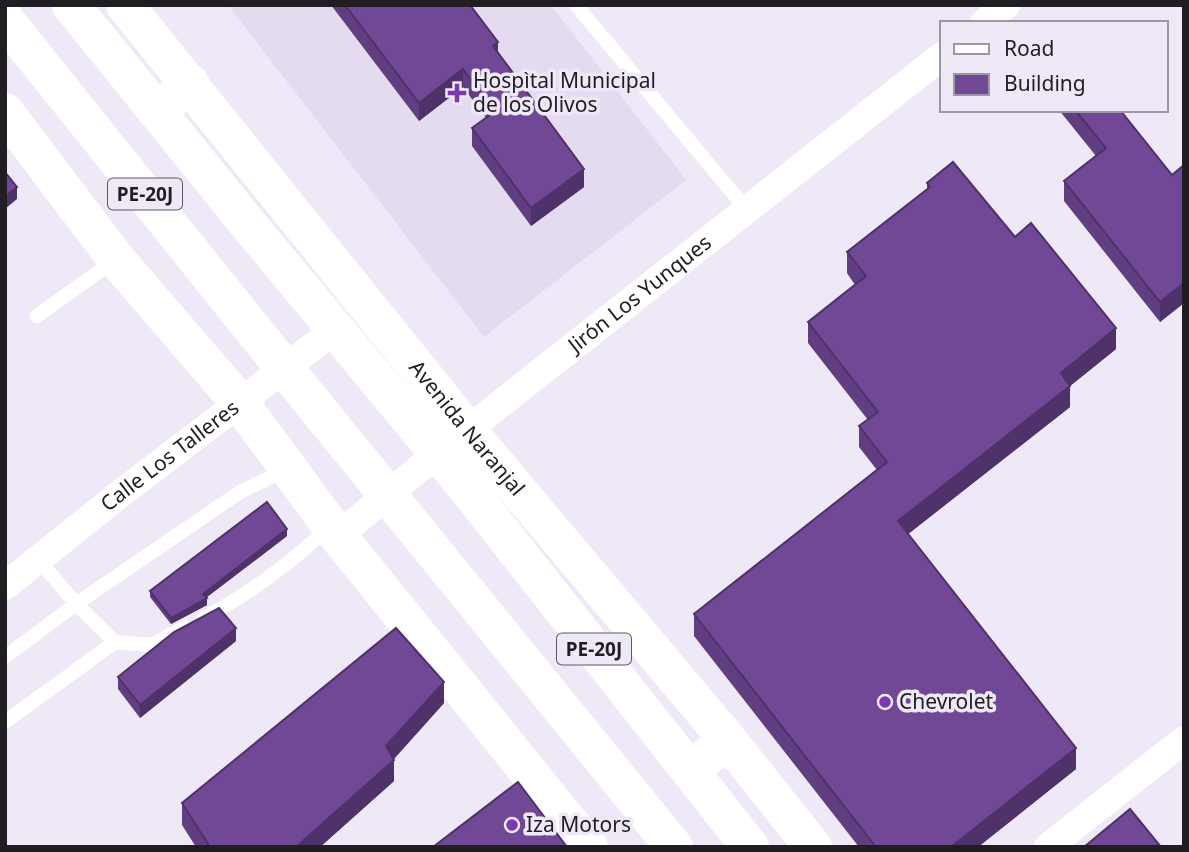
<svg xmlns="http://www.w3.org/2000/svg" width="1189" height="852" viewBox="0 0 1189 852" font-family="'Noto Sans',sans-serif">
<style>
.built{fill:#e5dbf1}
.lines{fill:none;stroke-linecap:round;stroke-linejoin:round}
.service{stroke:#fff;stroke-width:14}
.minor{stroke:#fff;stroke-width:28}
.secondary{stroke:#fff;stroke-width:38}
.trunk{stroke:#fff;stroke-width:38}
.wall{fill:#613e81}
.shaded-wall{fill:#4f3269}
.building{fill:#714896;stroke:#4f3269;stroke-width:2}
.poi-dot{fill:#7a39ad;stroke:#efe8f7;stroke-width:2.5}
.labels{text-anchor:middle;stroke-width:7;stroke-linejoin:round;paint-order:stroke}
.shield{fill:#efe8f7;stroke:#5e5a63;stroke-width:2}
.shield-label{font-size:19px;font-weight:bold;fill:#201d23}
.poi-label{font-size:21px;fill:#201d23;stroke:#efe8f7;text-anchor:start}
.street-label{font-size:21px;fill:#201d23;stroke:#efe8f7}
</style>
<rect width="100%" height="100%" fill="#efe8f7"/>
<!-- built -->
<path class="built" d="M228,5H551L686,180L484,337Z"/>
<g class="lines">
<!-- service -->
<path class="service" d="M576,5L747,210
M37,316L115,260
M38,559L76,604L240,492L288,469
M204,618C249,594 292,562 329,527
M5,657L76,604L115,642L151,645L186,627
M5,722L115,642"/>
<!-- minor -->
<g class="minor">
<path d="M984,23L1006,5"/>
<path id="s1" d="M338,536L438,453L942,56"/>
<path id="s2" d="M5,586L120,494L336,329"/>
<path d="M1048,847L1184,740"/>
</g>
<!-- secondary -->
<g class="secondary">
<path id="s3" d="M125,5L468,431L728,740L813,847"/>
<path d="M5,112L116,259L240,403L338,536L589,847"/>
</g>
<!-- trunk -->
<path class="trunk" d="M71,5L248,224L463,483L750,847
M5,20L255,332L674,847
M158,111L190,83
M690,770L728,740"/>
</g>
<!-- wall -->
<path class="wall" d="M331,5H470L498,53L584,187L531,226L472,146V128L486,118L463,87L419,121Z
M1059,110H1120L1172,175L1184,165V303L1160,322L1064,201V181L1096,156Z
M927,183L1015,237L1116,349L1070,386V407L908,534L1076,769L978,847H859L694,636V614L877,470L859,447V426L868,420L808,343V322L855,285L847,273V252L927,190Z
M287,536L207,597V605L171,624L150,597V591Z
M236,641L140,718L118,689V677Z
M444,703L394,759V781L320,847H196L182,825V803Z"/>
<!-- shaded-wall -->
<path class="shaded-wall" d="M498,42V60L493,46Z
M463,69V87L419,121V103Z
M584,169V187L531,226V208Z
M17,187V199L5,209V197Z
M1184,283V303L1160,322V302Z
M1116,328V349L1070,386V407L898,542V521L1061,373Z
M287,529V536L203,600V594Z
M207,598V605L171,624V618Z
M236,628V641L140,718V705Z
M444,682V703L390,763L394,760V781L320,847H296Z
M1076,748V769L978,847H951Z"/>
<!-- building -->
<path class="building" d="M345,5H470L498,42L493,46L584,169L531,208L472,128L494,112L463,69L419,103Z
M1075,110H1120L1172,175L1184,165V283L1160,302L1064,181L1106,148Z
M953,162L1015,237L1031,223L1116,328L1061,373L1070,386L898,521L1076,748L951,847H876L694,614L887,462L859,426L878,412L808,322L866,276L847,252L930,187L927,183Z
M5,172L17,187L5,197Z
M267,502L287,529L203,594L207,598L171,618L150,591Z
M219,608L236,628L140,705L118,677L174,632Z
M396,628L444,682L386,746L394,760L296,847H210L182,803Z
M518,782L567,847H433Z
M1130,809L1161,847H1084Z"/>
<!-- markers -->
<g class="poi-dot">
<path d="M453.5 82.5h7v7h7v7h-7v7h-7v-7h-7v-7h7z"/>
<circle cx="885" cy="702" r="7"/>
<circle cx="512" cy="825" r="7"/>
</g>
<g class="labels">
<!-- shield labels -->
<g class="shield">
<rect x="108" y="178.5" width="74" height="31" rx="5"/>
<rect x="557" y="633.5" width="74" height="31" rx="5"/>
</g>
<g class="shield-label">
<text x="145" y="201">PE-20J</text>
<text x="594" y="656">PE-20J</text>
</g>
<!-- poi labels -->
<g class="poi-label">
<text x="473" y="88">Hospìtal Municipal<tspan x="473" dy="24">de los Olivos</tspan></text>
<text x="899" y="709">Chevrolet</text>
<text x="526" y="832">Iza Motors</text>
</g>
<!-- street labels -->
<g class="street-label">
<text dy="7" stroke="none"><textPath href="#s1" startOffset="387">Jirón Los Yunques</textPath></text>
<text dy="7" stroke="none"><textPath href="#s3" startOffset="544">Avenida Naranjal</textPath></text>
<text dy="7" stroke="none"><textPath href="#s2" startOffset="210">Calle Los Talleres</textPath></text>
</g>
</g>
<!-- border -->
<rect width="1189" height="852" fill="none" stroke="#201d23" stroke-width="14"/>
<!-- legend -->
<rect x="940" y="21" width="228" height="91" fill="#efe8f7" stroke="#9c97a2" stroke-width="2"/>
<rect x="954" y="44" width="35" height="10" fill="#ffffff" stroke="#9c97a2" stroke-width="2"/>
<text x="1004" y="56" font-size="21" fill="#201d23">Road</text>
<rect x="954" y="74" width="35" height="21" fill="#714896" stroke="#9c97a2" stroke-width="2"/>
<text x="1004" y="91" font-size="21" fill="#201d23">Building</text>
</svg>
